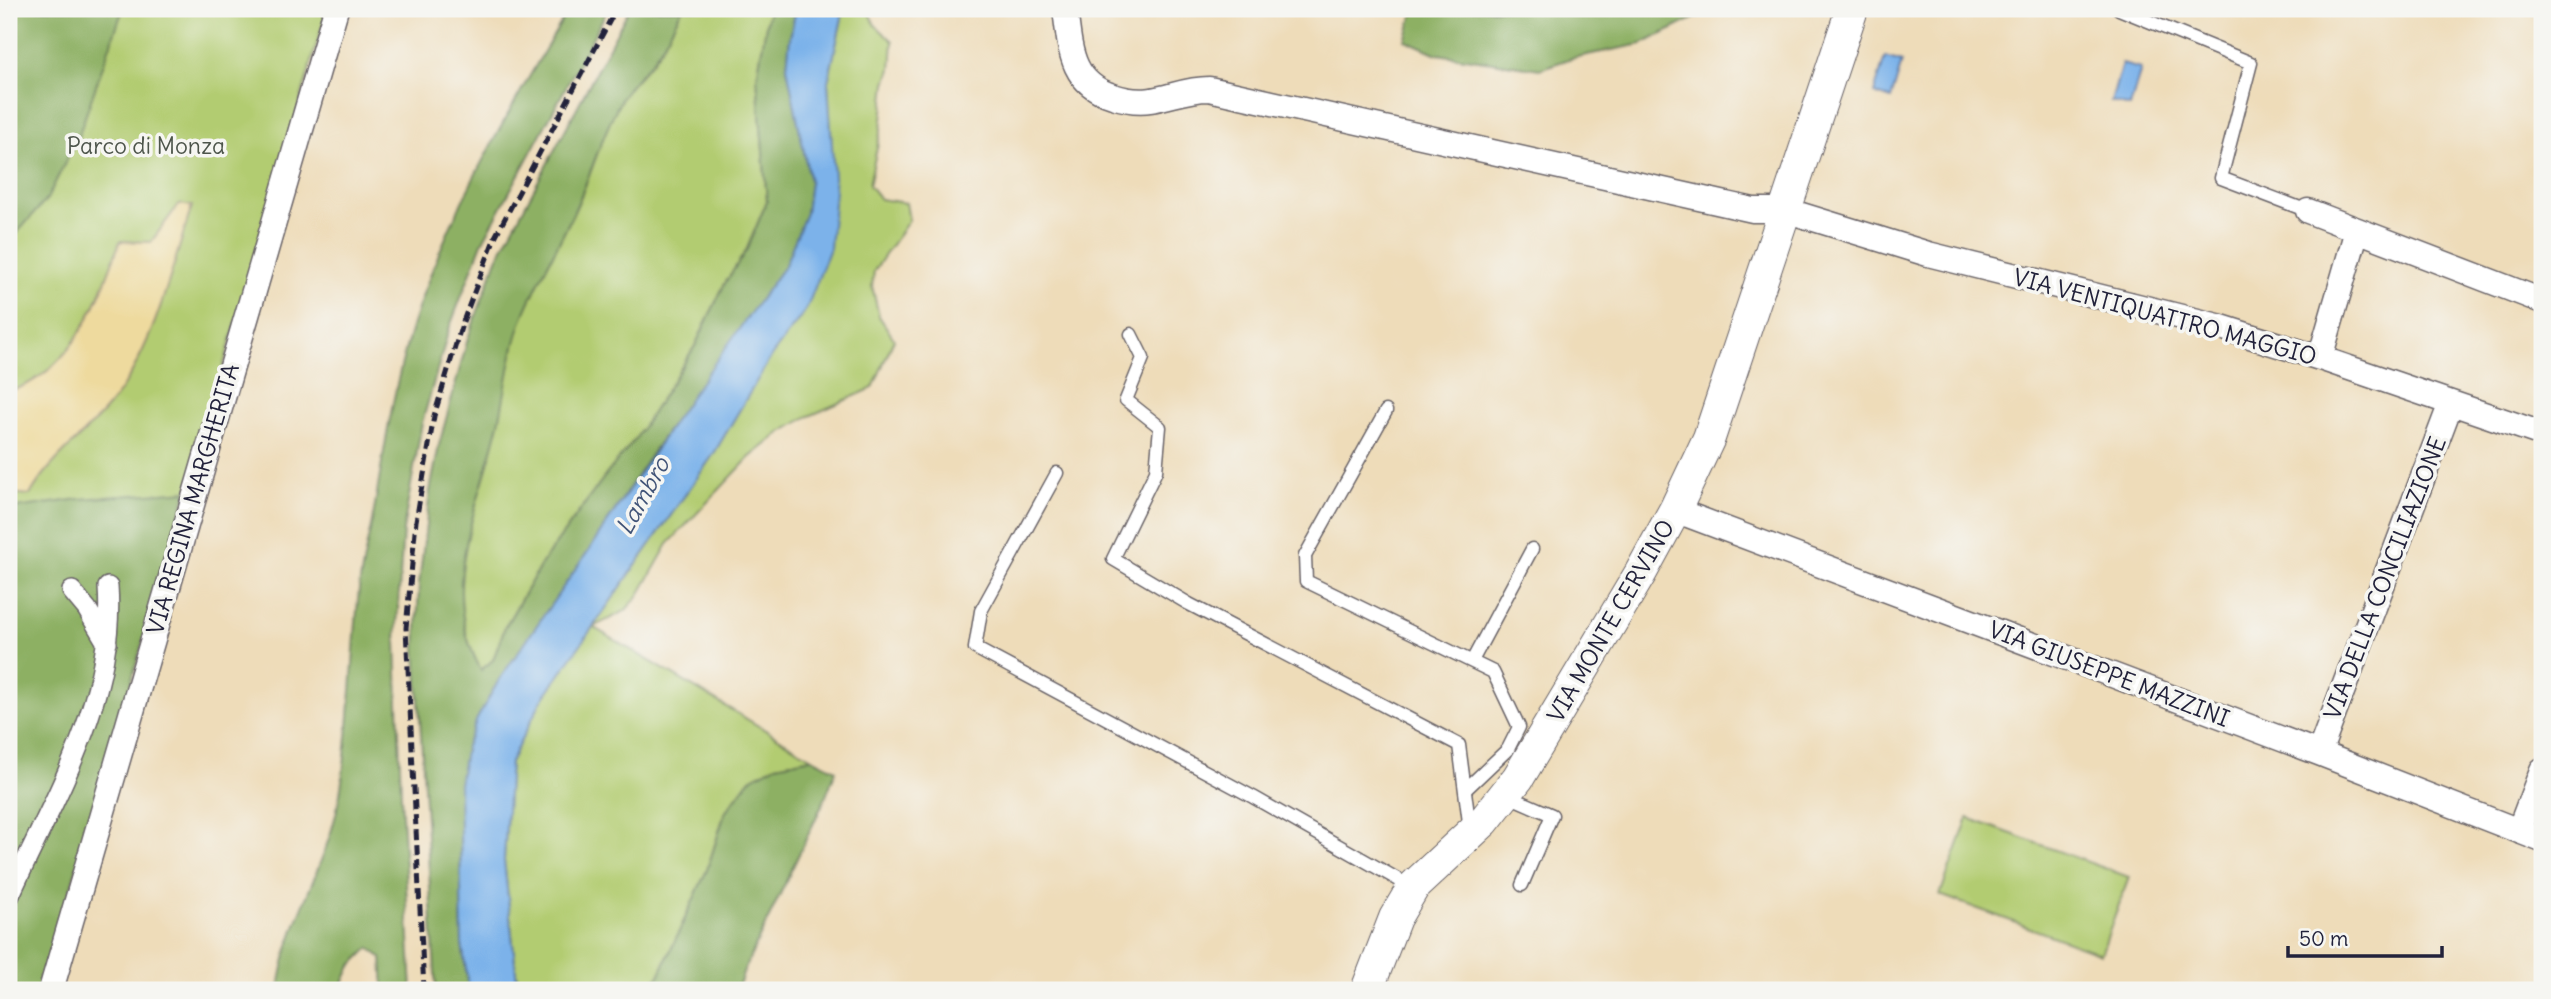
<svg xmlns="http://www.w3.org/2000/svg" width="2551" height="999" viewBox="0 0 2551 999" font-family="Delius,sans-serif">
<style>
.green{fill:#b2cc71;stroke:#6a7756;stroke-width:2}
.forest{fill:#8db063;stroke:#58694f;stroke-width:2}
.sand{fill:#eeda9e;stroke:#887e6c;stroke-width:2}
.water{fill:#7bb2ea;stroke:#4e6a92;stroke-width:2}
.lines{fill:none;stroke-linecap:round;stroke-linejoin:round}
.service-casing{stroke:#696367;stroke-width:15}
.pedestrian-casing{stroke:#696367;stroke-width:22}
.minor-casing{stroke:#696367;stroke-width:27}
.tertiary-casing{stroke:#696367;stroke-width:34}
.service{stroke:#fff;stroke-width:12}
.pedestrian{stroke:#fff;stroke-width:19}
.minor{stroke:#fff;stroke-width:24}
.tertiary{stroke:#fff;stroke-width:32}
.rail{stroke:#22223b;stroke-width:5;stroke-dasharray:10 5;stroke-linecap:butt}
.labels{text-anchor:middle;stroke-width:7;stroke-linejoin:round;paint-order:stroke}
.park-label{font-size:23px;fill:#4d554b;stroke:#f6f6f2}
.street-label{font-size:23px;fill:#22223b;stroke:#f6f6f2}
.water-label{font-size:24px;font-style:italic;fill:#415478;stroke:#f6f6f2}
</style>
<rect width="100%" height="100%" fill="#f6f6f2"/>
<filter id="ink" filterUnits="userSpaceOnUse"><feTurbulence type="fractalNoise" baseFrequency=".0143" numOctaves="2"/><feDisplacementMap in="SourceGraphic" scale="14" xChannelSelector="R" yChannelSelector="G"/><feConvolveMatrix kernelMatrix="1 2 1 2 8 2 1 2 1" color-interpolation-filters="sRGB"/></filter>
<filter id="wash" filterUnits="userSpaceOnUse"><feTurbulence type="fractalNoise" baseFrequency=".00686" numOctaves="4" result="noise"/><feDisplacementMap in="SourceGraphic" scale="28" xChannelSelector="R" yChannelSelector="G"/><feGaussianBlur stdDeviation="1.57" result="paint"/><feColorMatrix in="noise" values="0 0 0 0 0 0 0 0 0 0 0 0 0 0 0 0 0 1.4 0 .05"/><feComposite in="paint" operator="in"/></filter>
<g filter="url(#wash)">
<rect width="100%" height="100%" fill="#eedcb9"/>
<!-- green -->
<path class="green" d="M9,9H327L187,491L9,990Z
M682,9H769L757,77L767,201L747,249L724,285L695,346L636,438L605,476L542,563L505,627L493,660L481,670C436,589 477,513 497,430C504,401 504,370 513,342C530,293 557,250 578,203C594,168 603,130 623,96C632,81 647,70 657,55C666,40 674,24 682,9Z
M844,9H867L875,25L893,41L891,69L886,83L881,129L869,185L880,199L906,203L909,220L874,271L872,286L879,316L894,339L873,388L807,417L779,434L749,458L668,544L639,595L625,611L593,627L812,758L776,765L749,780L725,812L707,870L659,976L645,990H518L504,860L510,762L541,701L713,455L772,355L807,308L830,131L828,82Z
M1968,818L2129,877L2101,954L1940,895Z"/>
<!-- forest -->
<path class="forest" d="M9,9H123L78,137L47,199L9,242Z
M569,9H608L482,243L449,329L422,423L403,530L396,640L401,796L412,990H384L382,958L369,948L351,966L340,990H279C286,924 330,861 340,794C351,726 352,657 359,589C362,563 369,537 374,511C383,457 391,404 405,351C438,229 505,117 569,9Z
M629,9H682C674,24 666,41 656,55C647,70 631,81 623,96C604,129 594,165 579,200C563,239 540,275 524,315C510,350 507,386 499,423C480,507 435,587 481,670L493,660L505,627L542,563L605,476L636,438L695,346L724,285L747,249L767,201L757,77L769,9H796L790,38L787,67L810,182L806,213L785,265L658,444L589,550L499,680L477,719L460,828L462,944L469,990H436L416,650L419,584L430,491L439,445L468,338L497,259Z
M1418,9H1713L1642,44L1572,58L1540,69L1437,54L1405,40L1414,11Z
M187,491L41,990H9V509L79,499Z
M812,758L836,770L824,801L746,966L737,990H645L659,976L707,870L725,813L749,780L776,765Z"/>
<!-- sand -->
<path class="sand" d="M179,204L192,206C171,270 154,350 111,403C86,435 50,459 30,495L9,493V391C73,374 101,296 120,241L151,242Z"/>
<!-- water -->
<path class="water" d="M796,9H844L828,82L835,192L830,248L807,308L772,355L713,455L541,701L510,762L504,860L518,990H469L462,944L460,828L459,784L466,746L477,719L499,680L589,550L691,396L785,265L806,213L810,182L787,67L790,38Z
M1885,57L1902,62L1891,99L1874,93Z
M2122,64L2141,69L2130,107L2111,102Z"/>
</g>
<g filter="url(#ink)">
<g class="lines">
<!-- service casing -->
<g class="service-casing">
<path id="service" d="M2119,9L2251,63L2221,178L2308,211
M1131,334L1143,358L1126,400L1160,427L1156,471L1113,559L1189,604L1459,745L1470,830
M1386,411L1305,556L1306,581L1493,672L1519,727L1508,749L1465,790
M1057,473L981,611L975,648L1253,797L1413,888
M1472,661L1532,549
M1506,795L1552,815L1522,885"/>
</g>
<!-- pedestrian casing -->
<g class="pedestrian-casing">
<path id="pedestrian" d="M72,591L87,609L107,643
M9,897C53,799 116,698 108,587"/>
</g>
<!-- minor casing -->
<g class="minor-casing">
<path id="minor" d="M1065,9C1070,47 1070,83 1113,96C1125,100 1138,102 1151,100C1171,97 1187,89 1209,89L1753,210H1785L1928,254L2218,326L2320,358L2542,434
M2308,211L2542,301
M2320,358L2357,230
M1675,510L2319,753L2542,840
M2319,753L2451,403
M2519,831L2542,770
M51,990L336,9"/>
</g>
<!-- tertiary casing -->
<g class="tertiary-casing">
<path id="tertiary" d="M1367,990L1395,918L1414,886L1484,821L1518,778L1640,574L1675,510L1709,438L1852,9"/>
</g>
<!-- service -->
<use href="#service" class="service"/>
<!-- pedestrian -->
<use href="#pedestrian" class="pedestrian"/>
<!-- minor -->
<use href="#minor" class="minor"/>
<!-- tertiary -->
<use href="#tertiary" class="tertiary"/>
<!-- rail -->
<path class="rail" d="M424,990L406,628L416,521L434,416L462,324L495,237L616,9"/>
</g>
</g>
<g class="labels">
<!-- park labels -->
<g class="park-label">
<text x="146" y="154">Parco di Monza</text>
</g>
<!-- street labels -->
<g class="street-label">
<text transform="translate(2165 317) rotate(15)" y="8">VIA VENTIQUATTRO MAGGIO</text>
<text transform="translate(193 499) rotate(-74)" y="8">VIA REGINA MARGHERITA</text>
<text transform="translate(2385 578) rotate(-69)" y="8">VIA DELLA CONCILIAZIONE</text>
<text transform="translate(1611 621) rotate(-60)" y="8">VIA MONTE CERVINO</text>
<text transform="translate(2109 674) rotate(21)" y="8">VIA GIUSEPPE MAZZINI</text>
</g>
<!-- water labels -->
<g class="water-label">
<text transform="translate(643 496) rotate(-61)" y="8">Lambro</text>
</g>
</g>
<!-- margin -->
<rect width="2551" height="999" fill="none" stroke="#f6f6f2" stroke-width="35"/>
<!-- scale -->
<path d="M2288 946v10h154v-10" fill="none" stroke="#22223b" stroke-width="3.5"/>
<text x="2299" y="946" font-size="21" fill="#22223b" stroke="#f6f6f2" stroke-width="5" paint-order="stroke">50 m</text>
</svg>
